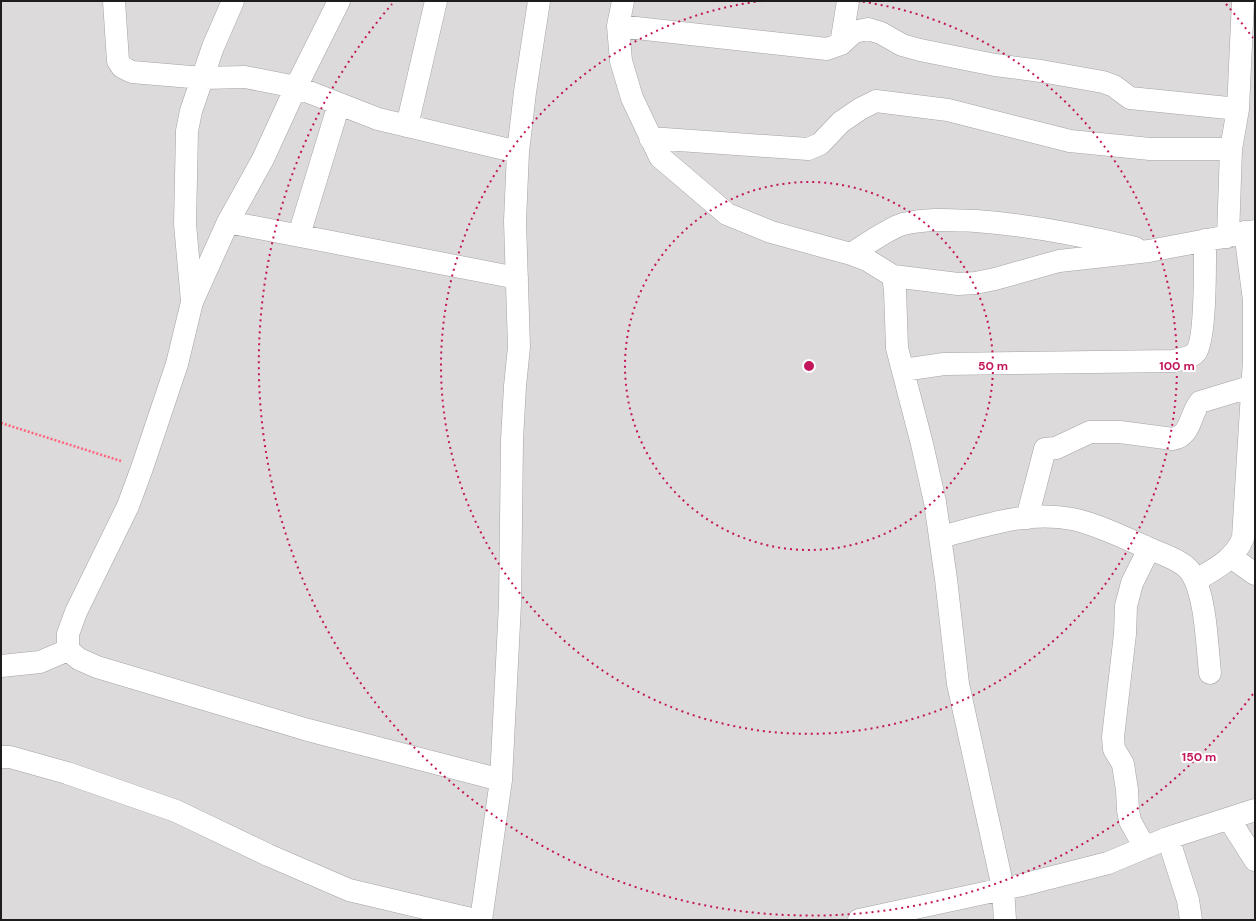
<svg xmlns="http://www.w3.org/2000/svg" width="1256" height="921" viewBox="0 0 1256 921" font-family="'DM Sans',sans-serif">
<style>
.residential{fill:#dcdadb}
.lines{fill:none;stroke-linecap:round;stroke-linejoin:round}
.street-casing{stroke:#a4a4a4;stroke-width:23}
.path{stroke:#ff647c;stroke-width:2.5;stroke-dasharray:2 2;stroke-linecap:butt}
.street{stroke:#fff;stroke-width:22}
.ring{fill:none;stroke:#c2185b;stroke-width:2;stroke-dasharray:2 4}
.centre{fill:#c2185b;stroke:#fff;stroke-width:2}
.ring-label{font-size:12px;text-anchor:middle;font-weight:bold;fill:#c2185b;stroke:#fff;stroke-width:4;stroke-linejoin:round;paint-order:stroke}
</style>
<rect width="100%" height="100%" fill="#f0e8e2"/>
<!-- residential -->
<path class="residential" d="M1,1H1255V920H1Z"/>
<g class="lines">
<!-- street casing -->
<g class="street-casing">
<path id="street" d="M114,1L118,61L122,67L132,72L203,78L245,77L296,87L378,119L518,152
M339,1L296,87L263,159L228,222L192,302L177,364L142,468L128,506L76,612L68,634V650L79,659L97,667L308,730L501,780
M623,1L618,26L621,61L632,98L660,157L727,214L771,232L851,254L867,260L893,276L895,290L897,348L922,444L935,502L946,579L958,684L1003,888L1005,920
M618,26L827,49L841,44L854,32L868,29L881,33L902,45L920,50L995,65L1041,71L1103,82L1114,86L1130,98L1238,109
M841,44L848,1
M407,126L436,1
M650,138L808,149L820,144L841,122L860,109L876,101L948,110L1070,141L1150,149H1231
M228,222L517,278
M299,235L339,104
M1228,237L1231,149L1238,109L1243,1
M851,254C864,246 889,228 903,224C928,218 951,220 976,221C1030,225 1082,235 1135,248
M893,276L958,284L975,283L995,279L1059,261L1149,251L1255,231
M192,301L185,224L187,131L191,111L213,47L233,1
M903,370L944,364L1173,361C1181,359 1191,358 1196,352C1206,339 1205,260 1205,240
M1027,518L1045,449L1056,448L1090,432H1120L1173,439C1191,436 1190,414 1200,402L1253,386
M941,537C983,526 1028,510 1072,519C1097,524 1122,537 1146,547C1160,554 1184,560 1192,574C1206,597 1207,646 1210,673
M1231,557L1255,574
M1196,580C1215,569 1235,559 1243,538L1254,360V300L1245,232
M1,666L40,662L68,650
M1,757H10L67,773L176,811L268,855L349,890L475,920
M1229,819L1255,860
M1168,838L1188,900L1191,920
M1145,848L1130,821L1128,810L1127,790L1123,764L1114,749L1113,737L1125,634L1126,606L1132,583L1149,549
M481,920L501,780L510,604L512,440L515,386L519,347L515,221L518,152L525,92L539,1
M859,920L1022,885L1108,863L1168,838L1255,810"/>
</g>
<!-- path -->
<path class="path" d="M1,423L121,461"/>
<!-- street -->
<use href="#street" class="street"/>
</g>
<!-- distance rings -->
<g class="ring">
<circle cx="809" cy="366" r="184"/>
<path d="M857 1A368 368 0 1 1 761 1"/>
<path d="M1253 694A552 552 0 1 1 392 4M1226 4A552 552 0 0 1 1253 38"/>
</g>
<circle cx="809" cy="366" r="6" class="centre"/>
<g class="ring-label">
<text x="993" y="370">50 m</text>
<text x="1177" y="370">100 m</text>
<text x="1199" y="761">150 m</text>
</g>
<!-- border -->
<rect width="1256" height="921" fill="none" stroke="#1d1d1d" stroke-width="4"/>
</svg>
